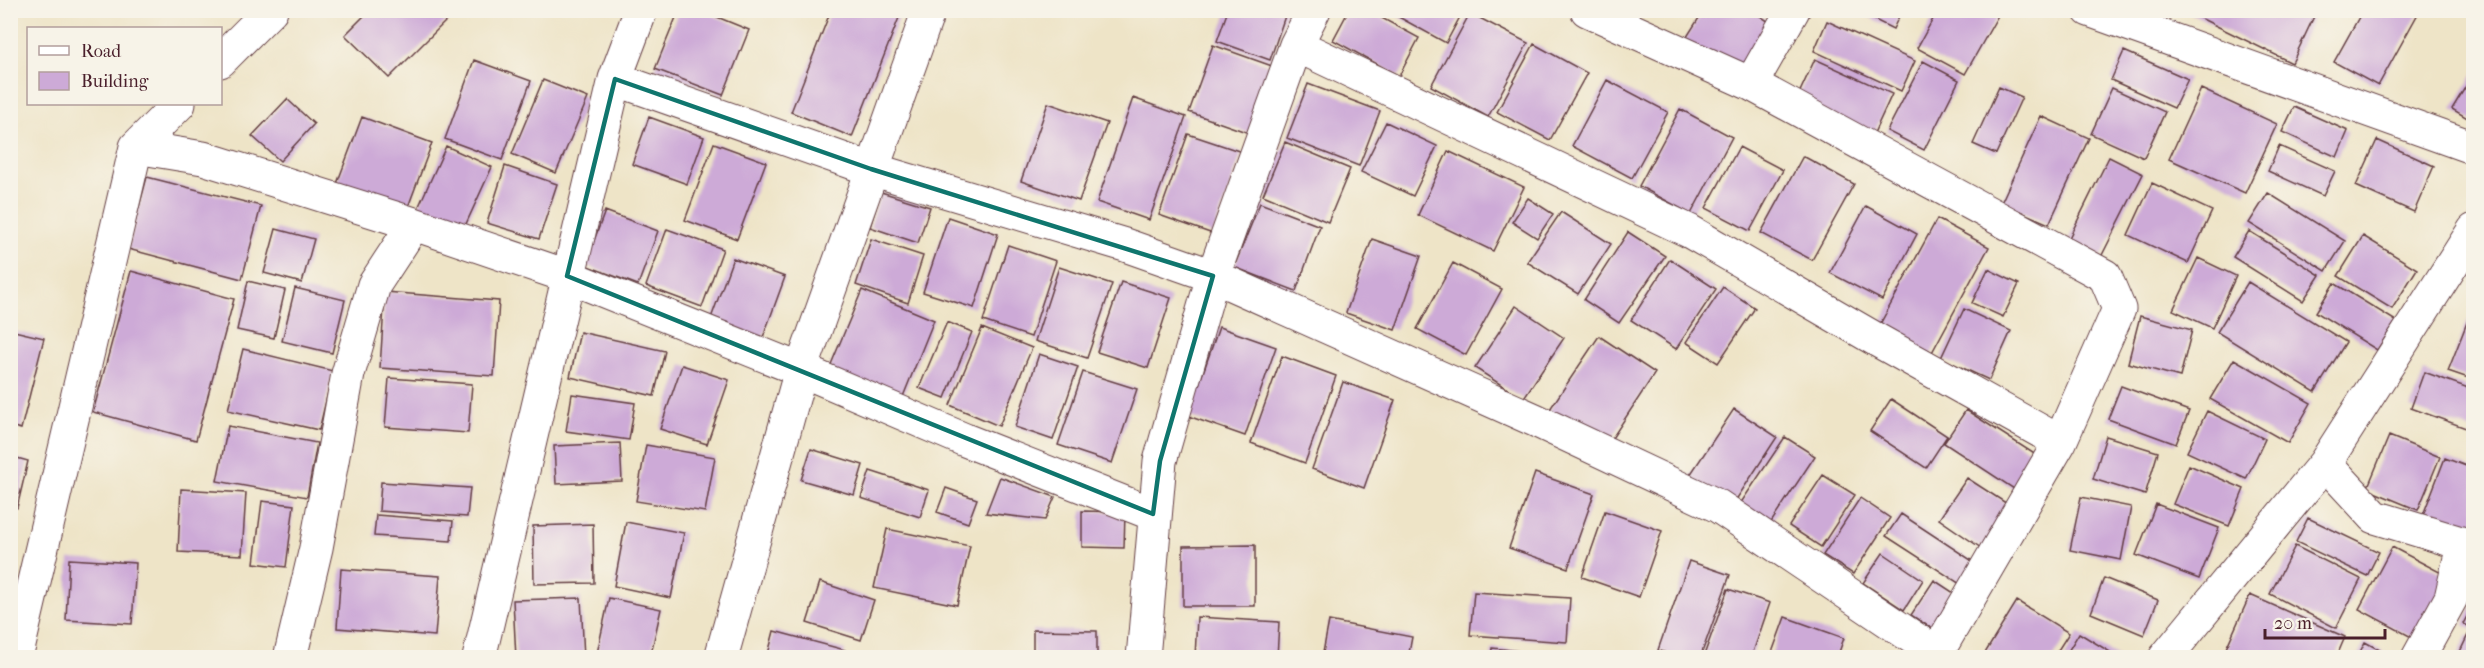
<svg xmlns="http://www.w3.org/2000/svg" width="2484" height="668" viewBox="0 0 2484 668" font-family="'IM FELL French Canon',serif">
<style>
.building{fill:#cdaad7}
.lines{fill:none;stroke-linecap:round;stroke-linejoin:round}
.minor-casing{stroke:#633d42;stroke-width:35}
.minor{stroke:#fff;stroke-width:33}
.marked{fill:none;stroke:#0f766e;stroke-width:4.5;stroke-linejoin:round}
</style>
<rect width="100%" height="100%" fill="#f7f3e8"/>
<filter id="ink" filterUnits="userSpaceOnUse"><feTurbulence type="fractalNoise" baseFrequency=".0167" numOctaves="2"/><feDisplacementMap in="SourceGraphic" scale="12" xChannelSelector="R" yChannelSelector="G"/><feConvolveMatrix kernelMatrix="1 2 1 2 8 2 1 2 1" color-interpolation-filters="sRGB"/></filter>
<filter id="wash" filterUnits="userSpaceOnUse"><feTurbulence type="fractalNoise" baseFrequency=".008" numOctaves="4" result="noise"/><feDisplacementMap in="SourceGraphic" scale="24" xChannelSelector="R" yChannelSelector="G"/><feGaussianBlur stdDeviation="1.35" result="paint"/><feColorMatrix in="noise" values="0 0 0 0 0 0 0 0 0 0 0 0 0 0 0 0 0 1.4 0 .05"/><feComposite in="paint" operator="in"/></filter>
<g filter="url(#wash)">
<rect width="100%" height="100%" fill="#eee4c7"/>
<g id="blocks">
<!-- building -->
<path class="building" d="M370,10H450L453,14L389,78L345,35Z
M679,10H700L749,30L723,95L655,69Z
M831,10H902L852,137L791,112Z
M1228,10H1287L1270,60L1217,41Z
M1349,10H1367L1419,38L1399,76L1333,40Z
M1386,10H1457L1462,13L1446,43Z
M1704,10H1751L1777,27L1735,92L1676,54Z
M1855,10H1902L1893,29Z
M1938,10H2001L1965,74L1917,48Z
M2184,10H2317L2292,63Z
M2363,10H2420L2378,86L2334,62Z
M1470,13L1528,43L1488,117L1431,86Z
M1827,21L1915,61L1901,91L1814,51Z
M1534,44L1587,73L1550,140L1497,112Z
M1213,45L1272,66L1249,133L1189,112Z
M2124,51L2188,79L2174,108L2111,80Z
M1815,59L1892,94L1869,144L1792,109Z
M474,60L531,81L502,160L445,139Z
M1923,61L1959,80L1924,150L1887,131Z
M2474,73V122L2452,109Z
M543,80L588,98L556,173L512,154Z
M1607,80L1668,112L1632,178L1572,146Z
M1308,84L1380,111L1359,166L1287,138Z
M1999,87L2022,97L1996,154L1973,144Z
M2112,88L2165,112L2144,158L2091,134Z
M2201,89L2277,124L2245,193L2169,159Z
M1133,98L1186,117L1149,220L1097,202Z
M287,99L314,124L280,161L252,136Z
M1048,103L1107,123L1079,201L1021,181Z
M2294,107L2348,131L2337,157L2282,132Z
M1680,109L1732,137L1691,214L1639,186Z
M2041,116L2089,138L2049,224L2001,203Z
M362,117L432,143L405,215L335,189Z
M649,117L704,137L687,184L632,164Z
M1386,122L1437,146L1413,196L1361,172Z
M1188,134L1242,152L1213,234L1159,215Z
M2377,140L2434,166L2414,212L2356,186Z
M1285,142L1350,169L1328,222L1263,195Z
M714,143L766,162L737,239L685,220Z
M446,146L492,167L460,237L414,217Z
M2279,146L2335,171L2323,196L2268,171Z
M1739,147L1783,170L1750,231L1706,208Z
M1448,151L1524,187L1493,251L1418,215Z
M1803,156L1854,184L1812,260L1761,233Z
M2109,157L2143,174L2101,257L2068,240Z
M505,166L557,184L539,239L487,223Z
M147,177L261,206L242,279L128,249Z
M2152,183L2212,211L2188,263L2128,235Z
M881,192L930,207L918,243L870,227Z
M2268,193L2345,241L2326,271L2249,223Z
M1528,198L1553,214L1537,238L1512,222Z
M1260,203L1320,226L1296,291L1234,267Z
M1866,206L1917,234L1882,300L1830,273Z
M605,211L658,231L638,285L585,265Z
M1561,212L1611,244L1578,294L1527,262Z
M948,217L998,234L974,308L923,292Z
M1937,219L1989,247L1930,356L1878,328Z
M276,229L314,239L302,283L264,273Z
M667,229L723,249L702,307L646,286Z
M2249,231L2320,275L2303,301L2233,257Z
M1628,232L1665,256L1619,323L1584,300Z
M2363,236L2417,269L2392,309L2338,276Z
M871,239L923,256L908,303L856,285Z
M1372,239L1421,256L1395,330L1346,313Z
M1008,245L1056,261L1031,337L983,321Z
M733,258L785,277L762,340L710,321Z
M2198,258L2236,276L2212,328L2173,310Z
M1670,259L1716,289L1676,349L1631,320Z
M1453,263L1502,289L1466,355L1417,329Z
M1059,267L1112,284L1087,358L1035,341Z
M1988,269L2019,284L2003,317L1972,303Z
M131,271L234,299L196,440L93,412Z
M248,281L285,290L274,338L237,330Z
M1121,282L1171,298L1148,368L1097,352Z
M2248,282L2346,342L2315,392L2217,332Z
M2334,283L2396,321L2377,350L2316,312Z
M1723,287L1755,308L1718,363L1686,342Z
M295,288L345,300L332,353L282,341Z
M862,290L934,320L900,404L827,374Z
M385,292L499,301L494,376L380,368Z
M1516,306L1564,338L1523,399L1475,368Z
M1964,309L2011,331L1989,380L1941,358Z
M2140,316L2192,330L2180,377L2128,363Z
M2468,320L2474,322V380L2448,371Z
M947,322L972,332L945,398L919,388Z
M1219,327L1276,347L1245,436L1188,416Z
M982,328L1032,348L999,426L950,405Z
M10,330L44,338L21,429L10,426Z
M580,332L665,351L654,396L570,377Z
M1599,336L1655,373L1605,449L1548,412Z
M243,349L333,371L319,430L228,410Z
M1039,354L1078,367L1053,440L1015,427Z
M1282,356L1336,376L1305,463L1251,443Z
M2234,359L2311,403L2288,443L2210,399Z
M682,365L729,380L707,444L660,429Z
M1083,372L1137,389L1112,463L1058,445Z
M2424,372L2474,390V431L2411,408Z
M389,378L472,384L468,433L385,427Z
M1343,382L1395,400L1364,488L1312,469Z
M2121,386L2189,411L2176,444L2108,419Z
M572,394L635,403L629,440L566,431Z
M1891,399L1947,436L1926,468L1870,431Z
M1734,409L1777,437L1732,506L1688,478Z
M1966,410L2036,455L2014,489L1944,443Z
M2207,411L2265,439L2246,479L2187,452Z
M228,426L317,443L307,497L217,481Z
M2106,436L2158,452L2145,495L2093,479Z
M2389,436L2440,457L2418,510L2367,489Z
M1785,437L1815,456L1768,527L1738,507Z
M620,443L622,481L556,484L554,446Z
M646,445L715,457L705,512L636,501Z
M811,449L863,465L854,495L801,480Z
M10,456L28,461L17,508L10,507Z
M2445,458L2474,469V522L2469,533L2423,515Z
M2189,465L2244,489L2229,526L2173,504Z
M870,471L929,490L920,517L861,498Z
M1535,473L1594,494L1568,568L1509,548Z
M1823,475L1855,495L1821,547L1789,526Z
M1000,477L1055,497L1045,520L986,513Z
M1967,478L2012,507L1984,550L1939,519Z
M381,482L470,488L467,517L379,511Z
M946,488L977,499L968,523L937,512Z
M181,489L246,493L242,555L178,552Z
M2081,497L2131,507L2121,560L2070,550Z
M1860,498L1890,518L1853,574L1823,555Z
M262,501L294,505L286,567L254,563Z
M2156,504L2219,528L2199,579L2136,555Z
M1082,511L1125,512L1124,548L1082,547Z
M1605,511L1662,531L1639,597L1582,577Z
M1901,514L1974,562L1960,584L1886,536Z
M376,515L453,521L451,541L374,536Z
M2308,518L2379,552L2367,576L2296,542Z
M626,522L684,533L671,598L614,586Z
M593,524L594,583L534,584L533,526Z
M887,529L970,546L957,605L874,588Z
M1255,545V606H1183V546Z
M2295,546L2361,579L2336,628L2270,594Z
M2392,547L2451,578L2417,640L2359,609Z
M1883,553L1923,580L1904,610L1863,583Z
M69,559L136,563L132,624L66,620Z
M1689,561L1730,575L1700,658H1679L1658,650Z
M341,569L440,576L435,636L337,628Z
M2104,578L2158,600L2144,635L2091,613Z
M1934,580L1957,595L1934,630L1911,615Z
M820,582L874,600L861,640L807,623Z
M1728,589L1770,603L1751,658H1703Z
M1474,592L1570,598L1567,642L1470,635Z
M2250,595L2345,637L2336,658H2235L2224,653Z
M581,598L584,658H516L513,600Z
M609,598L661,609L650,658H596Z
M2017,601L2069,633L2053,658H1982Z
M2474,603V629L2463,624Z
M1197,617L1279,622L1277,658H1195Z
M1785,617L1844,638L1837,658H1770Z
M1329,621L1412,637L1408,658H1322Z
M1033,630L1097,631V658H1033Z
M774,631L845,650L843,658H767Z
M2079,633L2120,658H2064Z
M2468,635L2474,637V658H2457Z
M2365,642L2394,658H2357Z
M1492,648L1568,656V658H1491Z"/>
</g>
</g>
<g filter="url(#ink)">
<use href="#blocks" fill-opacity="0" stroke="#633d42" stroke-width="1.5"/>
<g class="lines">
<!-- minor casing -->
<g class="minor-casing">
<path id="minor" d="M1587,10L1751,84L2105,276L2119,309L2060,442L1934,658
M2089,10L2474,148
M1296,45L1689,231L1877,340L2060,442
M220,61L271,10
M615,79L871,169L1125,245L1213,276L1535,420L1718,506L1936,653
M1751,84L1793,10
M136,147L203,158L414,224L567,276L801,370L965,440L1153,514
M2325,463L2375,517L2474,547
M16,658L136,147L179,104
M290,658L316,548L348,374L374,285L414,224
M479,658L615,79L641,10
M721,658L801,370L929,10
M1143,658L1160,461L1213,276L1296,45L1314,10
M2165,658L2325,463L2474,230
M2418,658L2451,598L2463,545"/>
</g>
<!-- minor -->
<use href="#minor" class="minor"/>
</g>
</g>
<!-- marked area -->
<path class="marked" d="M615,79L871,169L1213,276L1160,461L1153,514L567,276Z"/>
<!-- margin -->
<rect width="2484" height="668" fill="none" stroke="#f7f3e8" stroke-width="36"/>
<!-- legend -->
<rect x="27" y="27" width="195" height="78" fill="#f7f3e8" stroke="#b29e9c" stroke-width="1.5"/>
<rect x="39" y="46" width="30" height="9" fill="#ffffff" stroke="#b29e9c" stroke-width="1.5"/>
<text x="81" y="57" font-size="18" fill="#4a1f2b">Road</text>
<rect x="39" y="72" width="30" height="18" fill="#cdaad7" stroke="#b29e9c" stroke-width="1.5"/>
<text x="81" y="87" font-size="18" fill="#4a1f2b">Building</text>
<!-- scale -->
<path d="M2265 629v9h120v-9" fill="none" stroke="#4a1f2b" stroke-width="3"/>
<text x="2274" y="629" font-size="18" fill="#4a1f2b" stroke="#f7f3e8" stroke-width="4.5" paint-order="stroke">20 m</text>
</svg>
